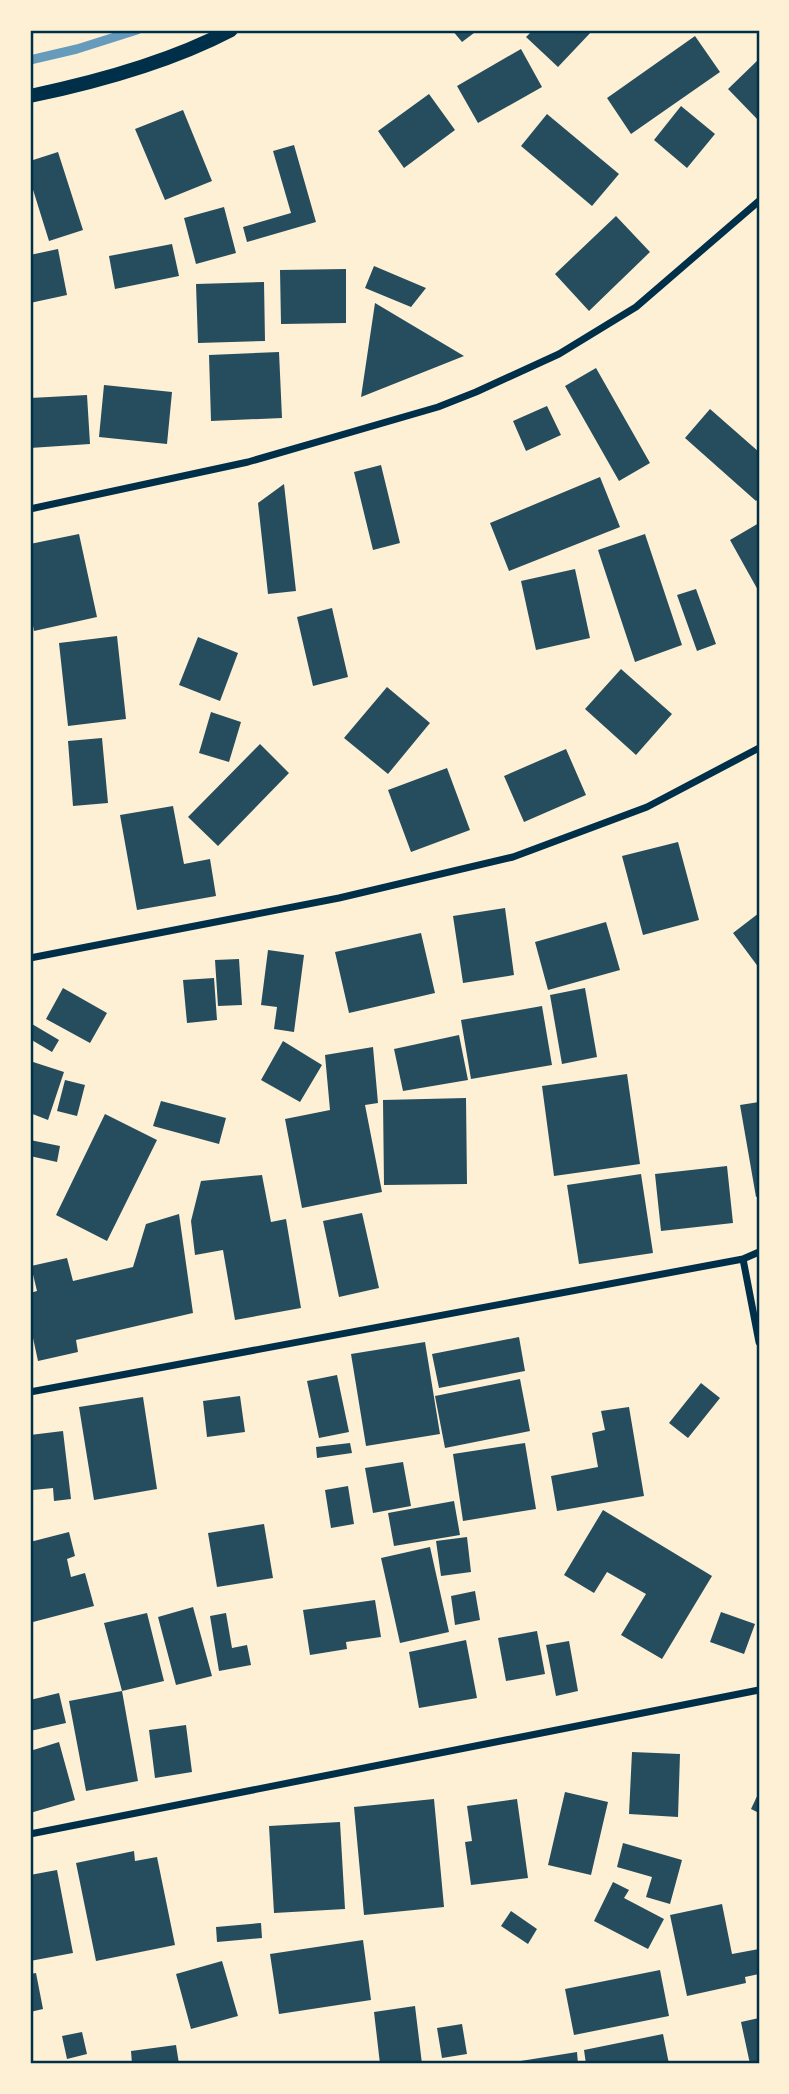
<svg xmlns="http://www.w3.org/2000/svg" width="789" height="2094" viewBox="0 0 789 2094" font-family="'Asap Condensed',sans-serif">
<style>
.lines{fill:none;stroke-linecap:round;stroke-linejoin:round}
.stream{stroke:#669bbc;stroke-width:9}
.building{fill:#264d5e}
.minor{stroke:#003049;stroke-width:7}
.secondary{stroke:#003049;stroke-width:14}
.neatline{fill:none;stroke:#003049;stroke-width:2.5}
</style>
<rect width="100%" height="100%" fill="#fdf0d5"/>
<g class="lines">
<!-- stream -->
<path class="stream" d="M30,60L77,49L137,30"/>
</g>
<!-- building -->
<path class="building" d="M452,30H478L462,42Z
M533,30H593L558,67L526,37Z
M695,36L720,72L631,134L607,98Z
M521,49L542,87L478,123L457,86Z
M759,59V121L728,89Z
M429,94L455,130L404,168L378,131Z
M681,106L715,134L687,168L654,140Z
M183,110L212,181L165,200L135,129Z
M547,114L619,174L592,206L521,146Z
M294,145L316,222L247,242L243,227L291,213L273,151Z
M58,152L83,230L49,241L30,180V161Z
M224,207L236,253L196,264L184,218Z
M616,216L650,252L589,311L555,274Z
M172,244L179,276L115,289L109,256Z
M58,249L67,295L30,303V255Z
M374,266L426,288L411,307L365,288Z
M346,269V323L281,324L280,270Z
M264,282L265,341L198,343L196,284Z
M375,303L464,356L361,397Z
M279,352L282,418L211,421L209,355Z
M596,368L650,463L619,481L565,386Z
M104,385L172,392L167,444L99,437Z
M87,395L90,444L30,448V398Z
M547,406L561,435L526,451L513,421Z
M710,409L759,452V498L756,501L685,438Z
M381,465L400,543L373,550L354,472Z
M600,477L620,527L509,571L490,523Z
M284,484L296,591L268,594L258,503Z
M759,523V592L730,540Z
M79,534L97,617L34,631L30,609V544Z
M645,534L682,645L635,662L598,550Z
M575,569L590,638L536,650L521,581Z
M696,589L716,644L697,651L677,595Z
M332,608L348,677L313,686L297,617Z
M117,636L126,719L68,726L59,643Z
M198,637L238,653L220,701L179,685Z
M621,669L672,714L636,755L585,709Z
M387,687L430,723L388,774L344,738Z
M211,712L241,722L229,762L199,753Z
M102,738L108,803L73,806L68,741Z
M260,744L289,773L218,846L188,817Z
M566,749L586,795L524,822L504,776Z
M447,768L470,830L411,852L388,790Z
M173,806L184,864L210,859L216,896L137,910L120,815Z
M678,842L699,920L643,935L622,856Z
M505,908L514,975L463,983L453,916Z
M759,913V968L733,933Z
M606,922L620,970L548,990L535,942Z
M421,933L435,993L349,1013L335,952Z
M268,950L304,955L294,1032L274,1029L277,1007L261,1005Z
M239,959L242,1005L218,1006L215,960Z
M214,978L217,1020L187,1023L183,980Z
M63,988L107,1013L90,1043L46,1019Z
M585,988L597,1057L562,1064L550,995Z
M542,1006L552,1065L471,1079L461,1020Z
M32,1024L59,1040L52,1052L30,1039Z
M459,1035L468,1080L403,1091L394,1049Z
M283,1041L322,1065L300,1102L261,1080Z
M373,1047L378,1103L365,1105L382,1192L302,1208L285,1119L330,1110L325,1055Z
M30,1061L64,1072L48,1120L30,1113Z
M627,1074L640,1164L554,1176L542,1086Z
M65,1080L85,1085L77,1116L57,1111Z
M466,1098L467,1184L384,1185L383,1100Z
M161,1101L226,1118L219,1144L153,1126Z
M759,1102V1196L756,1197L740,1105Z
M105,1114L157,1140L107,1241L56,1215Z
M30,1140L60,1146L57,1162L30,1156Z
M727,1166L733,1223L661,1231L655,1174Z
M641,1174L653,1253L579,1264L567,1185Z
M262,1175L271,1222L286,1219L301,1308L235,1320L223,1250L195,1255L191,1221L201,1181Z
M362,1213L379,1288L339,1297L323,1221Z
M179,1214L193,1313L76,1340L78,1352L38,1361L30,1324V1293L37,1291L31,1266L67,1258L73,1281L133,1267L146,1224Z
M519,1337L525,1371L439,1388L432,1354Z
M425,1342L440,1434L366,1446L351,1354Z
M337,1375L349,1432L319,1438L307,1381Z
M520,1379L530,1431L445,1448L435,1396Z
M701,1383L720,1398L688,1438L669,1423Z
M240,1396L245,1432L207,1437L203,1401Z
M143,1397L157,1489L94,1500L79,1407Z
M629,1407L644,1496L557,1511L551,1476L598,1467L592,1433L605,1430L601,1411Z
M63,1431L71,1499L54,1501L53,1488L33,1490L30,1467V1435Z
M350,1443L352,1453L317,1458L316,1447Z
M525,1443L536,1509L463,1521L453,1454Z
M403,1462L411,1506L373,1513L365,1468Z
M348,1486L354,1524L331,1528L325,1490Z
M454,1501L460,1535L394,1546L388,1513Z
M603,1510L712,1576L662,1659L621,1635L646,1594L607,1572L594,1593L564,1575Z
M264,1524L273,1578L217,1587L208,1533Z
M69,1532L75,1556L67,1559L71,1577L85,1573L94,1606L33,1622L30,1609V1542Z
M467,1537L471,1572L441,1576L436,1541Z
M430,1547L449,1632L400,1643L381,1558Z
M475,1591L480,1620L455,1625L451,1596Z
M375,1600L381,1637L346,1642L347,1649L310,1655L303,1610Z
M193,1607L212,1676L176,1685L158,1617Z
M721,1612L755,1624L744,1654L710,1642Z
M147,1613L164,1681L122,1691L104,1623Z
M226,1613L232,1648L247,1645L251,1665L219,1671L210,1616Z
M537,1631L545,1674L506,1681L498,1638Z
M466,1640L477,1698L419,1708L409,1652Z
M569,1641L578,1691L556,1696L546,1645Z
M122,1691L138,1781L86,1791L69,1701Z
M59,1693L66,1723L30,1731V1700Z
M186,1725L192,1772L155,1778L149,1730Z
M59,1742L75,1800L30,1813V1751Z
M632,1752L680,1754L678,1817L629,1814Z
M565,1792L608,1802L591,1875L548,1865Z
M759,1792V1813L751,1809Z
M434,1799L444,1907L364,1915L354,1807Z
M517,1799L528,1878L471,1885L465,1842L472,1841L467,1806Z
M340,1822L345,1909L274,1913L269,1826Z
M623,1843L682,1860L670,1904L646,1897L652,1877L617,1867Z
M134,1851L135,1861L157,1857L175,1945L96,1961L76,1863Z
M57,1870L73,1953L30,1961V1875Z
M613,1882L629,1890L624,1898L664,1919L648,1949L594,1921Z
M722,1904L732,1954L759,1949V1974L745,1977L746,1983L687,1996L670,1915Z
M511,1911L537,1929L528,1944L501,1926Z
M261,1923L262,1938L217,1942L216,1927Z
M363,1940L371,2000L279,2014L270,1954Z
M222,1961L238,2016L191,2029L176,1974Z
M660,1970L669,2016L574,2035L565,1989Z
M36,1973L43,2009L30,2012V1974Z
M415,2006L422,2064H380L374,2012Z
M759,2018V2064H750L741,2022Z
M462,2024L467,2054L442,2058L437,2028Z
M82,2032L87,2054L67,2059L62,2036Z
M663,2034L669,2064H586L584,2050Z
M176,2045L179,2064H132L131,2051Z
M577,2052L578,2064H509L508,2063Z"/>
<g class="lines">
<!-- minor -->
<path class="minor" d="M30,509L248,462L438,407L476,392L559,354L636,307L759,201
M30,958L339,898L513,857L647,807L759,748
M743,1259L759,1342
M30,1392L743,1259L759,1252
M30,1834L759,1690"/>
<!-- secondary -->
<path class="secondary" d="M30,96C97,82 170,62 231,30"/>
</g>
<!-- border -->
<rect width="789" height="2094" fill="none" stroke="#fdf0d5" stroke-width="63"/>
<rect x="32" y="32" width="726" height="2030" class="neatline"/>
</svg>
